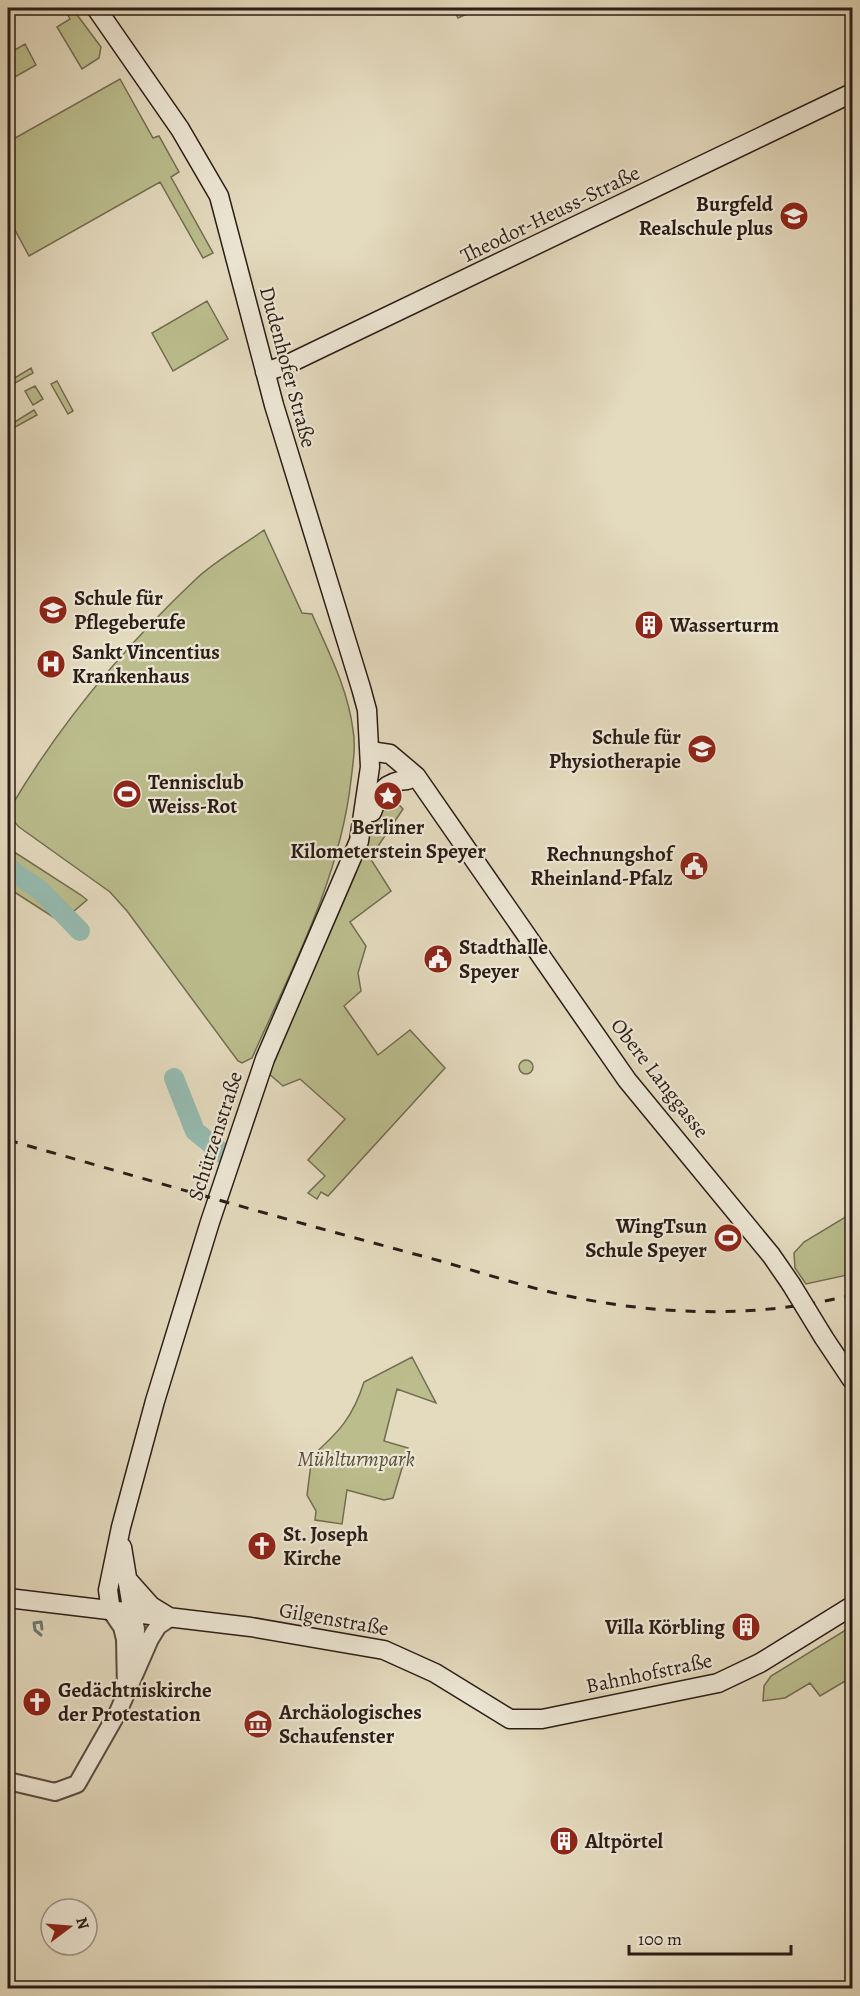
<svg xmlns="http://www.w3.org/2000/svg" width="860" height="1996" viewBox="0 0 860 1996" font-family="Alegreya,serif">
<style>
.green{fill:#bbbd8d;stroke:#736d52;stroke-width:1.5}
.lines{fill:none;stroke-linecap:round;stroke-linejoin:round}
.stream{stroke:#6b7c73;stroke-width:3}
.river{stroke:#95bbb0;stroke-width:20}
.tertiary-casing{stroke:#594c41;stroke-width:20}
.secondary-casing{stroke:#2b1d17;stroke-width:21}
.tertiary{stroke:#ede7d5;stroke-width:16}
.secondary{stroke:#ede7d5;stroke-width:18}
.rail{stroke:#2b1d17;stroke-width:3;stroke-dasharray:10 10;stroke-linecap:butt}
.secondary-bridge-casing{stroke:#2b1d17;stroke-width:21;stroke-linecap:butt}
.secondary-bridge{stroke:#ede7d5;stroke-width:18}
.labels{text-anchor:middle;stroke-width:4.5;stroke-linejoin:round;paint-order:stroke}
.poi-label{font-size:21px;font-weight:bold;fill:#2b1d17;stroke:#ede7d5;text-anchor:start}
.street-label{font-size:21px;fill:#2b1d17;stroke:#ede7d5}
.park-label{font-size:21px;font-style:italic;fill:#564d3a;stroke:#ede7d5}
</style>
<rect width="100%" height="100%" fill="#e4dabe"/>
<filter id="stains"><feTurbulence type="fractalNoise" baseFrequency=".00333" numOctaves="4"/><feColorMatrix values="0 0 0 0 .2 0 0 0 0 .09 0 0 0 0 .02 0 0 0 .5 -.17"/></filter>
<radialGradient id="worn" r=".72"><stop offset=".6" stop-color="#630" stop-opacity="0"/><stop offset="1" stop-color="#630" stop-opacity=".3"/></radialGradient>
<!-- green -->
<path class="green" d="M64,8H72L101,47L99,58L82,69L57,27L70,19Z
M453,8H478V9L458,18Z
M25,44L36,65L8,81V54Z
M120,79L153,138L159,136L179,172L171,177L213,253L203,258L160,182L29,256L8,217V142Z
M207,301L228,339L173,371L152,333Z
M31,368L33,373L8,387V382Z
M57,381L73,411L68,414L51,384Z
M35,386L43,399L33,405L25,391Z
M34,410L37,415L8,431V426Z
M264,530L302,613L312,614C328,651 348,689 353,730C356,746 353,763 351,780C340,879 292,968 252,1058L242,1063L238,1061L127,911L110,892L19,827C12,820 11,815 12,805C62,721 126,645 197,578C217,560 242,546 264,530Z
M390,795L403,809L370,858L391,891L350,922L366,946L358,973L361,991L344,1006L378,1055L410,1030L445,1068L328,1196L321,1192L317,1199L308,1193L325,1176L308,1160L345,1119L300,1079L283,1086L268,1073L355,875L382,799Z
M8,848L81,895L87,900L61,922L8,888Z
M519 1067a7 7 0 1 1 14 0a7 7 0 1 1-14 0Z
M852,1213V1274L806,1284L795,1268L794,1253L804,1242Z
M412,1357L436,1403L397,1389L384,1441L408,1448L393,1498L384,1500L347,1490L342,1524L315,1520L316,1511L307,1495L312,1456C339,1432 353,1417 364,1382Z
M852,1626V1677L820,1696L810,1683L785,1698L763,1701L764,1686L771,1676Z"/>
<g class="lines">
<!-- stream -->
<path class="stream" d="M41,1635L35,1630L34,1623L41,1622L42,1629"/>
<!-- river -->
<path class="river" d="M8,868L41,891L80,931
M174,1078L195,1131L226,1156"/>
<!-- tertiary casing -->
<g class="tertiary-casing">
<path id="tertiary" d="M111,1611L122,1627L125,1639L126,1689
M133,1614L136,1629L135,1657
M8,1781L55,1792L77,1784L118,1712L150,1639L158,1626L170,1618"/>
</g>
<!-- secondary casing -->
<g class="secondary-casing">
<path id="secondary" d="M96,8L180,129L219,196L274,405L361,688L367,710L370,767L359,841L265,1059L210,1222L155,1401L121,1527L108,1590L111,1611
M265,372L286,365L852,93
M370,751L390,754L416,776L627,1080L771,1255L791,1284
M372,812C379,792 385,781 408,780
M824,1338L852,1380
M122,1547L133,1614
M127,1579L151,1606L169,1617
M8,1598L251,1627L384,1650L435,1673L510,1719H542L718,1683L760,1663L852,1606"/>
</g>
<!-- tertiary -->
<use href="#tertiary" class="tertiary"/>
<!-- secondary -->
<use href="#secondary" class="secondary"/>
<!-- rail -->
<path class="rail" d="M8,1140C145,1179 283,1219 422,1256C475,1270 528,1289 583,1299C672,1316 764,1317 852,1295"/>
<!-- secondary-bridge casing -->
<g class="secondary-bridge-casing">
<path id="secondary-bridge" d="M791,1284L824,1338"/>
</g>
<!-- secondary-bridge -->
<use href="#secondary-bridge" class="secondary-bridge"/>
</g>
<!-- icons -->
<defs>
<g id="school-disc" transform="scale(1.5)"><circle r="9.5" fill="#8f2418" stroke="#ede7d5"/><path d="M0-5L7-2L0 1L-7-2ZM-4 1L0 2.5L4 1V4Q0 6-4 4Z" fill="#fff"/></g>
<g id="university-disc" transform="scale(1.5)"><circle r="9.5" fill="#8f2418" stroke="#ede7d5"/><path d="M0-5L7-2L0 1L-7-2ZM-4 1L0 2.5L4 1V4Q0 6-4 4Z" fill="#fff"/></g>
<g id="building-disc" transform="scale(1.5)"><circle r="9.5" fill="#8f2418" stroke="#ede7d5"/><path d="M-4-6H4V6H1V3H-1V6H-4ZM-2.5-4.3h1.7v1.8h-1.7ZM.8-4.3h1.7v1.8H.8ZM-2.5-1h1.7V.8h-1.7ZM.8-1h1.7V.8H.8Z" fill="#fff"/></g>
<g id="hospital-disc" transform="scale(1.5)"><circle r="9.5" fill="#8f2418" stroke="#ede7d5"/><path d="M-5-5h3v3.5h4V-5h3V5h-3V1.5h-4V5h-3Z" fill="#fff"/></g>
<g id="stadium-disc" transform="scale(1.5)"><circle r="9.5" fill="#8f2418" stroke="#ede7d5"/><path d="M0-5a6.5 5 0 1 0 0 10a6.5 5 0 1 0 0-10ZM-3.5-1.8h7v3.6h-7Z" fill="#fff"/></g>
<g id="sight-disc" transform="scale(1.5)"><circle r="9.5" fill="#8f2418" stroke="#ede7d5"/><path d="M0-6L1.8-2.2L6-1.7L2.9 1.2L3.7 5.4L0 3.3L-3.7 5.4L-2.9 1.2L-6-1.7L-1.8-2.2Z" fill="#fff"/></g>
<g id="civic-disc" transform="scale(1.5)"><circle r="9.5" fill="#8f2418" stroke="#ede7d5"/><path d="M-.6-6.5H3V-4.5H.6V-3L4-1V1h2V6H-6V1h2V-1L-.6-3ZM-1.2 2.5V6h2.4V2.5Z" fill="#fff"/></g>
<g id="church-disc" transform="scale(1.5)"><circle r="9.5" fill="#8f2418" stroke="#ede7d5"/><path d="M-1.2-6h2.4v3.5h3.3v2.4h-3.3V6h-2.4V-.1h-3.3v-2.4h3.3Z" fill="#fff"/></g>
<g id="museum-disc" transform="scale(1.5)"><circle r="9.5" fill="#8f2418" stroke="#ede7d5"/><path d="M0-6L6-3V-2H-6V-3ZM-5-1h2V3h-2ZM-1-1h2V3h-2ZM3-1h2V3H3ZM-6 4H6V6H-6Z" fill="#fff"/></g>
</defs>
<g fill-rule="evenodd">
<use href="#school-disc" x="794" y="216"/>
<use href="#university-disc" x="53" y="610"/>
<use href="#building-disc" x="649" y="625"/>
<use href="#hospital-disc" x="51" y="664"/>
<use href="#university-disc" x="702" y="749"/>
<use href="#stadium-disc" x="127" y="794"/>
<use href="#sight-disc" x="388" y="796"/>
<use href="#civic-disc" x="694" y="866"/>
<use href="#civic-disc" x="438" y="959"/>
<use href="#stadium-disc" x="728" y="1238"/>
<use href="#church-disc" x="262" y="1546"/>
<use href="#building-disc" x="746" y="1627"/>
<use href="#church-disc" x="37" y="1702"/>
<use href="#museum-disc" x="258" y="1724"/>
<use href="#building-disc" x="564" y="1841"/>
</g>
<g class="labels">
<!-- poi labels -->
<g class="poi-label">
<text x="773" y="211" text-anchor="end">Burgfeld<tspan x="773" dy="24">Realschule plus</tspan></text>
<text x="74" y="605">Schule für<tspan x="74" dy="24">Pflegeberufe</tspan></text>
<text x="670" y="632">Wasserturm</text>
<text x="72" y="659">Sankt Vincentius<tspan x="72" dy="24">Krankenhaus</tspan></text>
<text x="681" y="744" text-anchor="end">Schule für<tspan x="681" dy="24">Physiotherapie</tspan></text>
<text x="148" y="789">Tennisclub<tspan x="148" dy="24">Weiss-Rot</tspan></text>
<text x="388" y="834" text-anchor="middle">Berliner<tspan x="388" dy="24">Kilometerstein Speyer</tspan></text>
<text x="673" y="861" text-anchor="end">Rechnungshof<tspan x="673" dy="24">Rheinland-Pfalz</tspan></text>
<text x="459" y="954">Stadthalle<tspan x="459" dy="24">Speyer</tspan></text>
<text x="707" y="1233" text-anchor="end">WingTsun<tspan x="707" dy="24">Schule Speyer</tspan></text>
<text x="283" y="1541">St. Joseph<tspan x="283" dy="24">Kirche</tspan></text>
<text x="725" y="1634" text-anchor="end">Villa Körbling</text>
<text x="58" y="1697">Gedächtniskirche<tspan x="58" dy="24">der Protestation</tspan></text>
<text x="279" y="1719">Archäologisches<tspan x="279" dy="24">Schaufenster</tspan></text>
<text x="585" y="1848">Altpörtel</text>
</g>
<!-- street labels -->
<g class="street-label">
<text transform="translate(550 214) rotate(-26)" y="7">Theodor-Heuss-Straße</text>
<text transform="translate(288 367) rotate(75)" y="7">Dudenhofer Straße</text>
<text transform="translate(660 1078) rotate(52)" y="7">Obere Langgasse</text>
<text transform="translate(215 1136) rotate(-72)" y="7">Schützenstraße</text>
<text transform="translate(334 1619) rotate(10)" y="7">Gilgenstraße</text>
<text transform="translate(649 1673) rotate(-12)" y="7">Bahnhofstraße</text>
</g>
<!-- park labels -->
<g class="park-label">
<text x="356" y="1466">Mühlturmpark</text>
</g>
</g>
<!-- margin -->
<rect width="860" height="1996" fill="none" stroke="#e4dabe" stroke-width="30"/>
<rect x="9" y="9" width="842" height="1978" fill="none" stroke="#2b1d17" stroke-width="3"/>
<rect x="15" y="15" width="830" height="1966" fill="none" stroke="#2b1d17" stroke-width="1.5"/>
<!-- north arrow -->
<g transform="translate(69 1927) rotate(74)"><circle r="28" fill="#ede7d5" stroke="#9f9689" stroke-width="1.5"/>
<path d="M0-4.5L10 22L0 15L-10 22Z" fill="#8f2418"/>
<text y="-9" font-size="16" font-weight="bold" text-anchor="middle" fill="#2b1d17">N</text>
</g>
<!-- scale -->
<path d="M629 1945v9h162v-9" fill="none" stroke="#2b1d17" stroke-width="3"/>
<text x="638" y="1945" font-size="18" fill="#2b1d17" stroke="#ede7d5" stroke-width="4.5" paint-order="stroke">100 m</text>
<rect width="100%" height="100%" filter="url(#stains)"/>
<rect width="100%" height="100%" fill="url(#worn)"/>
</svg>
